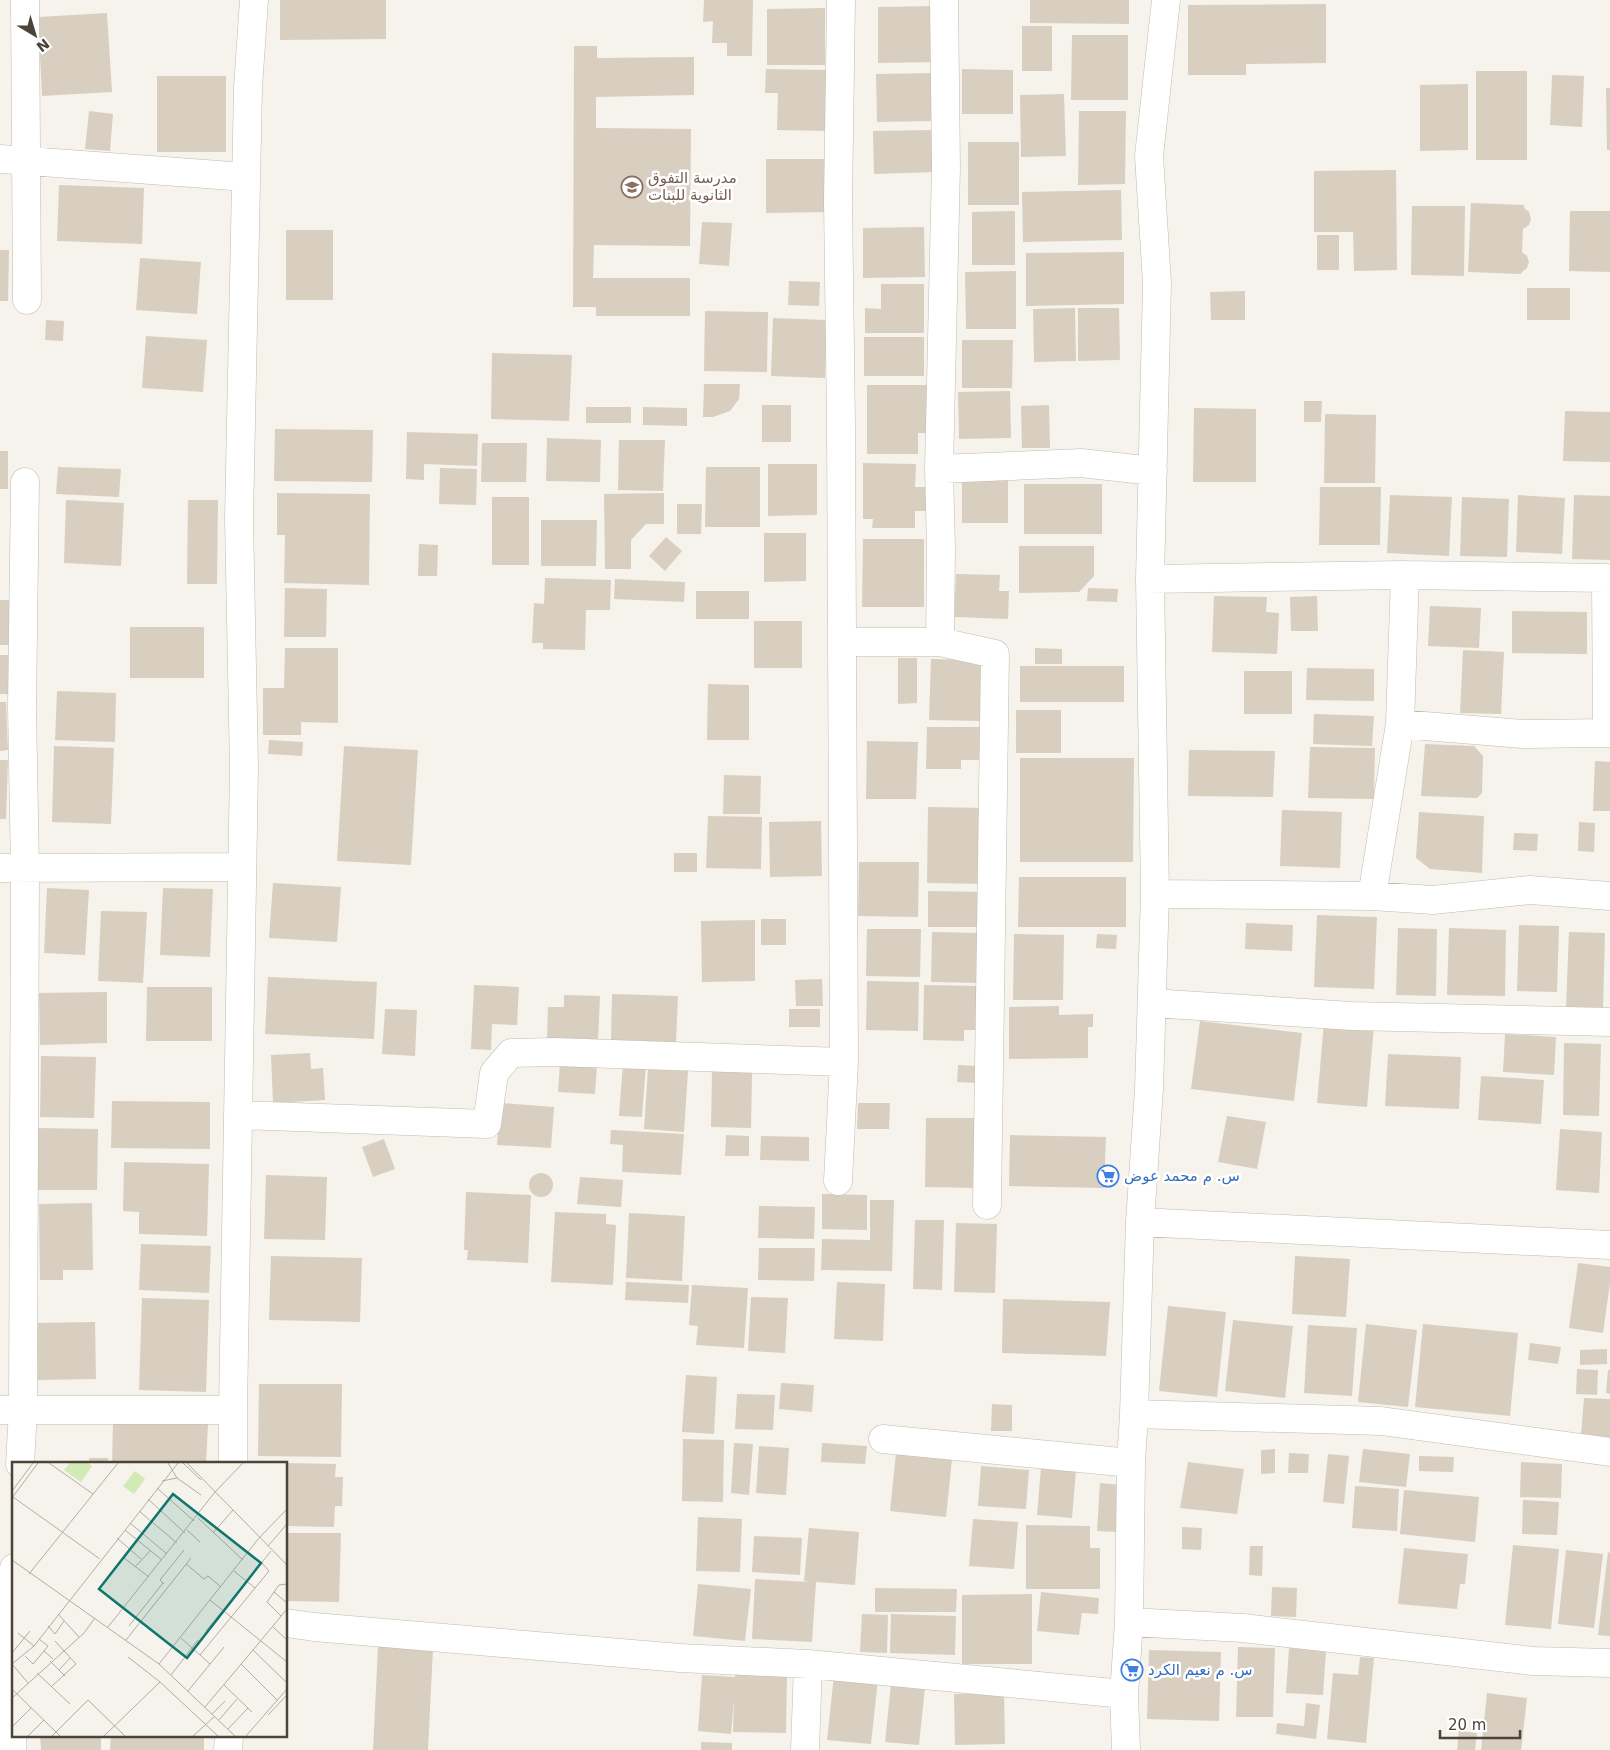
<svg xmlns="http://www.w3.org/2000/svg" width="1610" height="1750" viewBox="0 0 1610 1750" font-family="'DejaVu Sans','Noto Naskh Arabic',sans-serif">
<style>
.building{fill:#d8cfc1}
.lines{fill:none;stroke-linecap:round;stroke-linejoin:round}
.minor-casing{stroke:#c2bbae;stroke-width:29}
.minor{stroke:#fff;stroke-width:28}
.labels{text-anchor:middle;stroke-width:5;stroke-linejoin:round;paint-order:stroke}
.education-label{font-size:15px;fill:#785e54;stroke:#fff;text-anchor:start}
.shop-label{font-size:15px;fill:#366cbe;stroke:#fff;text-anchor:start}
.inset-road{fill:none;stroke:#b2ada4;stroke-width:1}
.view{fill:#0f766e;fill-opacity:0.15;stroke:#0f766e;stroke-width:2.5}
.inset-edge{fill:none;stroke:#4b4439;stroke-width:2.5}
</style>
<rect width="100%" height="100%" fill="#f6f3ec"/>
<!-- building -->
<path class="building" d="M280,0H386V39L280,40Z
M704,0H753L752,56H727V43H712L713,21L703,22Z
M1030,0H1129V24L1030,23Z
M1326,4V63L1246,64V75H1188V5Z
M936,6L937,62L878,63V7Z
M825,8V65H767V9Z
M107,13L112,92L42,96L38,17Z
M1022,26H1052V71H1022Z
M1072,35H1128V100H1071Z
M574,46H597V58L694,57V95L596,97V128L691,129L690,246L594,245L593,278H690V316H596V307H573Z
M766,69L827,70L826,131L777,130L778,93H765Z
M962,69L1013,70V114H962Z
M1476,71H1527V160H1476Z
M935,73L936,121L877,122L876,74Z
M1552,75L1584,76L1582,127L1550,125Z
M157,76H226V152H157Z
M1468,84V150L1420,151V85Z
M1606,88H1610V150H1607Z
M1064,94L1066,156L1021,157L1020,95Z
M89,111L113,114L110,151L85,149Z
M1079,111H1126L1125,184L1078,185Z
M935,130L936,172L874,174L873,131Z
M968,142H1019V205H968Z
M766,159H827V212L766,213Z
M1396,170L1397,270L1354,271L1353,232H1314V171Z
M59,185L144,188L142,244L57,241Z
M1121,190L1122,240L1023,242L1022,192Z
M1471,203L1524,205V208L1529,212L1531,219L1529,225L1523,229L1522,252L1527,256L1529,262L1527,268L1522,272L1521,274L1468,272Z
M1412,206H1465L1464,276L1411,275Z
M1015,211V265H972V212Z
M1570,211H1610V272L1569,271Z
M702,222L732,223L729,266L699,264Z
M924,227L925,277L863,278V228Z
M286,230H333V300H286Z
M1317,235H1339V270H1317Z
M0,250H9L8,301H0Z
M1124,252V304L1026,306V253Z
M140,258L201,262L197,314L136,310Z
M1016,271V329H966L965,272Z
M789,281L820,282L819,306L788,305Z
M881,284H924V333H865V308L881,309Z
M1527,288H1570V320H1527Z
M1245,291V320H1211L1210,292Z
M1075,308L1076,361L1034,362L1033,309Z
M1078,308H1119L1120,360L1078,361Z
M705,311L768,312L767,372L704,371Z
M773,318L827,320L825,378L771,376Z
M46,320L64,321L63,341L45,340Z
M146,336L207,340L203,392L142,388Z
M864,337H924V376H864Z
M962,340H1013L1012,388H962Z
M492,353L572,355L569,421L491,419Z
M704,384H740L739,399L730,411L713,417H703Z
M867,385H927L926,433H918V454H867Z
M1010,391L1011,438L959,439L958,392Z
M1304,401H1322L1321,422H1304Z
M762,405H791V442H762Z
M1049,405L1050,448H1022L1021,406Z
M586,407H631V423H586Z
M643,407L687,408V426L643,425Z
M1194,408L1256,409V482H1193Z
M1565,411L1610,412V462L1563,461Z
M1325,414L1376,415L1375,483H1324Z
M275,429L373,430L372,482L274,481Z
M407,432L478,434L477,466L424,464V480L406,479Z
M547,438L601,440L600,482L546,481Z
M619,440H665L663,491L618,490Z
M482,443H527L526,482H481Z
M0,451H8V489H0Z
M863,463L916,464L915,487H928V511H915V528H872L873,519H863Z
M768,464H817V515L768,516Z
M58,467L121,469L119,497L56,494Z
M706,467H760V527H705Z
M440,468L477,469L476,505L439,504Z
M962,474H1008V523H962Z
M1024,484H1102V534H1024Z
M1320,487H1381L1380,545H1319Z
M277,493L370,494L369,585L284,583L285,535H277Z
M664,493V524H646L631,540V569H605L604,494Z
M1390,495L1452,497L1449,556L1387,553Z
M1518,495L1565,498L1562,554L1516,552Z
M1574,495L1610,496V560L1572,559Z
M492,497H529V565H492Z
M1462,497L1509,499L1507,557L1460,556Z
M66,500L124,503L121,566L64,563Z
M188,500H218L217,584H187Z
M677,504H702L701,534H677Z
M541,520H597L596,566H541Z
M764,533H806V581L764,582Z
M666,537L682,551L665,571L649,556Z
M863,539H924V607H862Z
M419,544L438,545L437,576H418Z
M1019,546H1094V576L1079,592L1019,593Z
M956,574L1000,575L999,591H1009L1008,619L954,617Z
M545,578L611,580L610,610H586L585,650L543,649V643H532L534,603L544,604Z
M615,579L685,582L684,602L614,599Z
M285,588L327,589L326,637H284Z
M1088,588L1118,589L1117,602L1087,601Z
M696,591H749V619H696Z
M1214,596L1267,597L1266,612L1279,613L1277,654L1212,652Z
M1317,596L1318,631H1291L1290,597Z
M0,600H10V645H0Z
M1430,606L1481,608L1479,648L1428,646Z
M1512,611L1587,612V654L1512,653Z
M754,621H802V668H754Z
M130,627H204V678H130Z
M285,648H338V723L301,722V735H263V688H284Z
M1035,648L1062,649V664H1035Z
M1463,650L1504,652L1501,714L1460,713Z
M0,655H9V694H0Z
M898,658H917V703L898,704Z
M931,659L983,660L981,721L929,720Z
M1020,666H1124V702H1020Z
M1307,668L1374,669V701L1306,700Z
M1244,671H1292V714H1244Z
M708,684L749,685V740H707Z
M57,691L116,693L115,742L55,740Z
M0,702H6L8,750L0,751Z
M1016,710H1061V753H1016Z
M1314,714L1374,716L1372,746L1313,744Z
M927,727H981V760H961V769H926Z
M269,740L303,742L302,756L268,754Z
M867,741L918,742L916,799H866Z
M1425,744L1474,746L1483,756L1482,793L1477,798L1421,796Z
M54,746L114,748L111,824L52,822Z
M344,746L418,750L411,865L337,861Z
M1310,747L1375,748L1374,799L1308,798Z
M1189,750L1275,751L1273,797L1188,796Z
M1020,758H1134L1133,862H1020Z
M0,760H8L6,819H0Z
M1595,761L1610,762V811H1593Z
M724,775L761,776L760,814H723Z
M928,807L989,808L988,884L927,883Z
M1282,810L1342,812L1340,868L1280,866Z
M1419,812L1484,816L1482,873L1430,869L1416,858Z
M708,816L762,817L761,869L706,868Z
M821,821L822,876L770,877L769,822Z
M1579,822L1595,823L1594,852L1578,851Z
M1514,833L1538,834L1537,851L1513,850Z
M674,853H697V872H674Z
M859,862H919L918,917L858,916Z
M1019,877H1126V927H1018Z
M273,883L341,887L337,942L269,938Z
M47,888L89,890L85,955L44,953Z
M163,888L213,889L210,957L160,955Z
M928,891L987,892V927H928Z
M101,911L147,912L143,983L98,981Z
M1317,915L1377,917L1374,989L1314,987Z
M761,919H786V945H761Z
M755,920V981L702,982L701,921Z
M1246,923L1293,925L1292,951L1245,949Z
M1519,925L1559,926L1557,992L1517,991Z
M1398,928L1437,929L1436,996L1396,995Z
M1449,928L1506,930L1505,996L1447,995Z
M867,929H921L920,977L866,976Z
M932,932L984,933V983L931,982Z
M1569,932L1605,933L1603,1008L1566,1007Z
M1014,934L1064,935L1063,1000H1013Z
M1097,934L1117,935L1116,949L1096,948Z
M268,977L377,982L374,1039L265,1034Z
M822,979L823,1006H796L795,980Z
M867,981L919,982L918,1031L866,1030Z
M474,985L519,987L517,1025L492,1024L491,1050L471,1049Z
M924,985L982,986L981,1030H964V1041L923,1040Z
M147,987H212V1041H146Z
M107,992V1043L40,1045L39,993Z
M612,994L678,996L676,1042L611,1040Z
M564,995L600,996L598,1042L547,1040L548,1007H564Z
M1059,1006V1015L1093,1014V1027H1088V1058L1009,1059V1007Z
M385,1009L417,1010L415,1056L382,1054Z
M789,1009H820V1027H789Z
M1200,1021L1302,1033L1294,1101L1191,1089Z
M1324,1022L1374,1026L1367,1107L1317,1103Z
M1505,1034L1556,1037L1554,1075L1503,1072Z
M1564,1043L1601,1044L1599,1116L1563,1115Z
M310,1053L311,1069L323,1068L325,1100L273,1103L271,1055Z
M1388,1054L1461,1057L1459,1109L1385,1106Z
M41,1056L96,1057L94,1118L40,1117Z
M560,1063L597,1065L595,1094L558,1092Z
M623,1063L646,1064L642,1117L619,1116Z
M958,1065L977,1066L976,1083L957,1082Z
M648,1069L688,1071L684,1132L644,1129Z
M712,1071L752,1072L751,1128L711,1127Z
M1481,1076L1544,1080L1541,1124L1478,1120Z
M112,1101L210,1102V1149L111,1148Z
M500,1103L554,1107L551,1148L497,1145Z
M858,1103H890L889,1129H857Z
M1227,1116L1266,1122L1257,1169L1218,1162Z
M926,1118H979L978,1188L925,1187Z
M38,1128L98,1129L97,1190H37Z
M1560,1129L1602,1132L1599,1193L1556,1190Z
M611,1130L684,1134L681,1175L622,1172L623,1145L610,1144Z
M726,1135L749,1136V1156H725Z
M1010,1135L1106,1137L1104,1188L1009,1186Z
M761,1136L809,1137V1161L760,1160Z
M384,1139L395,1169L373,1177L362,1147Z
M124,1162L209,1164L207,1236L139,1234V1212L123,1211Z
M529 1185a12 12 0 1 1 24 0a12 12 0 1 1-24 0Z
M266,1175L327,1177L325,1240L264,1239Z
M580,1177L623,1180L621,1207L577,1204Z
M466,1192L531,1195L528,1263L467,1260L468,1250H464Z
M822,1194L867,1195V1230L822,1229Z
M870,1200H894L892,1271L821,1270L822,1239L870,1240Z
M92,1203L93,1270H63V1280H40L39,1204Z
M759,1206L815,1207L814,1239L758,1238Z
M555,1212L606,1214V1224L616,1225L613,1285L551,1282Z
M629,1213L685,1216L682,1281L626,1278Z
M915,1220H944L942,1290L913,1289Z
M956,1223L997,1224L995,1293L954,1292Z
M141,1244L211,1246L209,1293L139,1290Z
M759,1248H815L814,1281L758,1280Z
M271,1256L362,1258L360,1322L269,1320Z
M1295,1256L1350,1259L1346,1317L1292,1314Z
M1578,1263L1610,1267V1283L1603,1333L1569,1328Z
M626,1282L689,1285L688,1303L625,1300Z
M837,1282L885,1284L883,1341L834,1339Z
M692,1285L748,1288L744,1348L696,1345L698,1326L689,1325Z
M751,1297L788,1298L785,1353L748,1351Z
M142,1298L209,1300L206,1392L139,1390Z
M1003,1299L1110,1302L1106,1356L1002,1353Z
M1168,1306L1226,1312L1217,1397L1159,1391Z
M1233,1320L1293,1326L1285,1398L1225,1391Z
M95,1322L96,1379L38,1380L37,1323Z
M1366,1324L1417,1330L1408,1407L1358,1402Z
M1423,1324L1518,1333L1510,1416L1415,1407Z
M1308,1325L1357,1328L1352,1396L1304,1393Z
M1530,1343L1561,1347L1558,1364L1528,1360Z
M1607,1349V1364L1580,1365V1350Z
M1577,1369L1598,1370L1597,1395L1576,1394Z
M1608,1370H1610V1394L1606,1393Z
M686,1375L717,1377L714,1434L682,1432Z
M781,1383L814,1385L812,1412L779,1409Z
M259,1384H342L341,1457L258,1456Z
M737,1394L775,1395L773,1430L735,1429Z
M1584,1398L1610,1399V1438L1581,1435Z
M992,1404L1012,1405V1431H991Z
M113,1421L208,1424L206,1464H112Z
M683,1439L724,1440L723,1502L682,1501Z
M734,1443L753,1444L749,1495L731,1493Z
M822,1443L867,1446L865,1464L821,1462Z
M759,1446L789,1448L786,1495L756,1493Z
M1275,1449V1473L1261,1474V1450Z
M1363,1449L1410,1454L1406,1487L1359,1482Z
M896,1453L952,1459L946,1517L890,1511Z
M1289,1453L1309,1454L1308,1473H1288Z
M1328,1454L1349,1456L1344,1504L1323,1502Z
M1419,1456L1454,1457L1453,1472L1419,1471Z
M89,1458H108V1464H89Z
M1188,1462L1244,1469L1237,1514L1180,1508Z
M1521,1462L1562,1464L1561,1498L1520,1497Z
M286,1463L336,1464L335,1477H343L342,1506H335L334,1527L286,1526Z
M981,1466L1029,1470L1026,1509L978,1506Z
M1041,1467L1076,1470L1072,1518L1037,1515Z
M1100,1483L1122,1485L1119,1532L1097,1531Z
M1355,1486L1399,1489L1397,1531L1352,1528Z
M1404,1490L1479,1497L1475,1542L1400,1534Z
M1523,1500L1559,1502L1557,1535L1522,1534Z
M698,1517L742,1519L740,1572L696,1571Z
M973,1519L1018,1522L1014,1569L969,1566Z
M1026,1525L1090,1526V1548H1100V1589H1026Z
M1182,1527L1202,1528L1201,1550L1182,1549Z
M809,1528L859,1532L855,1585L816,1582L812,1642L752,1639L755,1579L810,1582L804,1581Z
M286,1533H341L339,1602L286,1601Z
M754,1536L802,1538L800,1575L752,1572Z
M1513,1545L1559,1549L1551,1629L1505,1625Z
M1250,1546H1263L1262,1576L1249,1575Z
M1404,1548L1468,1554L1465,1584H1460L1457,1609L1398,1604Z
M1566,1550L1603,1554L1594,1628L1558,1624Z
M1608,1552L1610,1553V1636L1598,1635Z
M698,1584L751,1589L745,1641L693,1636Z
M1272,1587L1297,1588L1296,1617L1271,1616Z
M875,1588L957,1589L956,1612H875Z
M1041,1592L1099,1598L1098,1614L1082,1613L1079,1635L1037,1631Z
M1032,1594V1664H962V1595Z
M862,1614L888,1615L887,1653L860,1652Z
M891,1614L956,1616L955,1655L890,1653Z
M378,1646L433,1648L428,1750H373Z
M1238,1647L1275,1648L1273,1717H1236Z
M1289,1648L1326,1651L1323,1695L1286,1693Z
M1149,1650L1221,1652L1219,1721L1147,1719Z
M1360,1657L1374,1658L1366,1743L1327,1739L1333,1673L1358,1675Z
M735,1673L787,1674L786,1733L733,1732L734,1700L731,1734L698,1731L702,1675L735,1677Z
M834,1675L878,1679L871,1744L827,1740Z
M891,1684L925,1688L919,1745L885,1742Z
M1004,1693L1005,1744L955,1745L954,1694Z
M1487,1693L1527,1698L1521,1750H1481Z
M1306,1703L1320,1705L1316,1739L1276,1734L1277,1723L1304,1726Z
M1459,1731L1477,1733L1475,1750H1457Z
M40,1736H101V1750H41Z
M111,1736H204V1750H110Z
M701,1742L732,1743V1750H701Z"/>
<g class="lines">
<!-- minor casing -->
<g class="minor-casing">
<path id="minor" d="M25,0L27,300
M0,159L246,177
M939,469L1081,463L1153,471
M1150,579L1405,575L1606,578L1607,732
M842,642H940L995,654L987,1205
M940,642L941,548L939,469L946,167L944,0
M1400,724L1523,734L1610,733
M0,868L241,867
M1155,894L1372,896L1433,900L1530,890L1610,896
M1372,896L1400,724L1405,575
M1152,1003L1352,1016L1610,1022
M238,1115L487,1124L494,1073L511,1053L555,1052L844,1062
M838,1181L844,1062L841,426L838,201L841,0
M1140,1222L1610,1245
M0,1410H233
M1134,1414L1381,1421L1610,1452
M883,1439L1131,1463
M20,1464L23,1410L25,869L22,708L25,482
M233,1464V1410L244,768L239,519L248,88L254,0
M1129,1622L1243,1628L1533,1661L1610,1663
M286,1623L314,1627L680,1658L808,1664L1124,1694
M12,1750L14,1568
M228,1750L229,1736
M805,1750L808,1664
M1126,1750L1124,1694L1129,1622L1131,1463L1134,1414L1140,1222L1149,1089L1155,894L1150,579L1157,283L1149,156L1166,0"/>
</g>
<!-- minor -->
<use href="#minor" class="minor"/>
</g>
<!-- icons -->
<defs>
<g id="school-ring" transform="scale(1.125)"><circle r="9.5" fill="#fff" stroke="#8d6e63" stroke-width="1.5"/><path d="M0-5L7-2L0 1L-7-2ZM-4 1L0 2.5L4 1V4Q0 6-4 4Z" fill="#8d6e63"/></g>
<g id="supermarket-ring" transform="scale(1.125)"><circle r="9.5" fill="#fff" stroke="#3f7fe0" stroke-width="1.5"/><path d="M-6-5.5h2.5l.6 2H6L4.5 2H-2.5L-4.4-4H-6ZM-1.5 3.2a1.3 1.3 0 1 0 .1 0ZM3 3.2a1.3 1.3 0 1 0 .1 0Z" fill="#3f7fe0"/></g>
</defs>
<g fill-rule="evenodd">
<use href="#school-ring" x="632" y="187"/>
<use href="#supermarket-ring" x="1108" y="1176"/>
<use href="#supermarket-ring" x="1132" y="1670"/>
</g>
<g class="labels">
<!-- education labels -->
<g class="education-label">
<text x="648" y="183">مدرسة التفوق<tspan x="648" dy="17">الثانوية للبنات</tspan></text>
</g>
<!-- shop labels -->
<g class="shop-label">
<text x="1124" y="1181">س. م محمد عوض</text>
<text x="1148" y="1675">س. م نعيم الكرد</text>
</g>
</g>
<!-- overview -->
<g transform="translate(12 1462)">
<rect width="275" height="275" fill="#f6f3ec"/>
<path d="M58,1H76L80,4L69,20L52,8ZM123,9L133,17L122,32L111,24Z" fill="#d2eab5"/>
<path class="inset-road" d="M37,1L81,32M156,1L165,16L189,33M171,1L189,18M175,1L275,103M150,19L165,16M145,26L182,59M0,29L21,1M1,35L88,97M0,36L26,1M136,37L173,71M127,49L165,81M186,56L231,98M118,61L155,92M113,68L150,98M175,68L188,80M201,71L221,48M105,76L129,97M256,84L275,62M118,88L112,96L137,115M0,98L147,202L223,274M174,102L192,117L196,114L209,125M123,105L138,89M222,109L243,126M17,112L106,1M152,122L148,118L172,88M262,130L275,141M198,138L275,200M46,152L67,175M269,154L255,140L267,123L275,122M36,164L43,172L52,159M117,164L151,121M96,165L203,30L231,1M261,165L275,178M194,169L259,89M6,171L22,184M169,176L198,202M27,177L36,184L32,189M114,178L179,96M241,188L275,147M0,191L18,169M188,193L257,109L249,100M13,194L21,202L32,189L41,197M116,195L148,220L206,274M38,199L53,214M0,202L22,184L166,1M0,202L16,221M147,202L247,76L275,47M229,202L265,238M47,208L58,196M25,211L58,242M159,213L186,178M212,223L240,250M40,224L64,202L43,179M0,227L48,274M176,229L212,185M0,236L72,171L83,156M193,245L241,188L275,221M200,252L213,239M256,253L275,233M207,258L225,237M0,265L19,246M216,267L236,246M16,274L32,258M40,274L76,238L113,274M92,274L148,220M181,274L203,254M234,274L275,227"/>
<path class="view" d="M161,32L249,101L175,196L87,127Z"/>
<rect width="275" height="275" class="inset-edge"/>
</g>
<!-- north arrow -->
<g transform="translate(35 35) rotate(142)" stroke="#ffffff" stroke-width="4" paint-order="stroke">
<path d="M0-4L9 19L0 12L-9 19Z" fill="#4b4439"/>
<text y="-8" font-size="14" font-weight="bold" text-anchor="middle" fill="#4b4439">N</text>
</g>
<!-- scale -->
<path d="M1440 1730v8h80v-8" fill="none" stroke="#4b4439" stroke-width="2.5"/>
<text x="1448" y="1730" font-size="15" fill="#4b4439" stroke="#ffffff" stroke-width="4" paint-order="stroke">20 m</text>
</svg>
